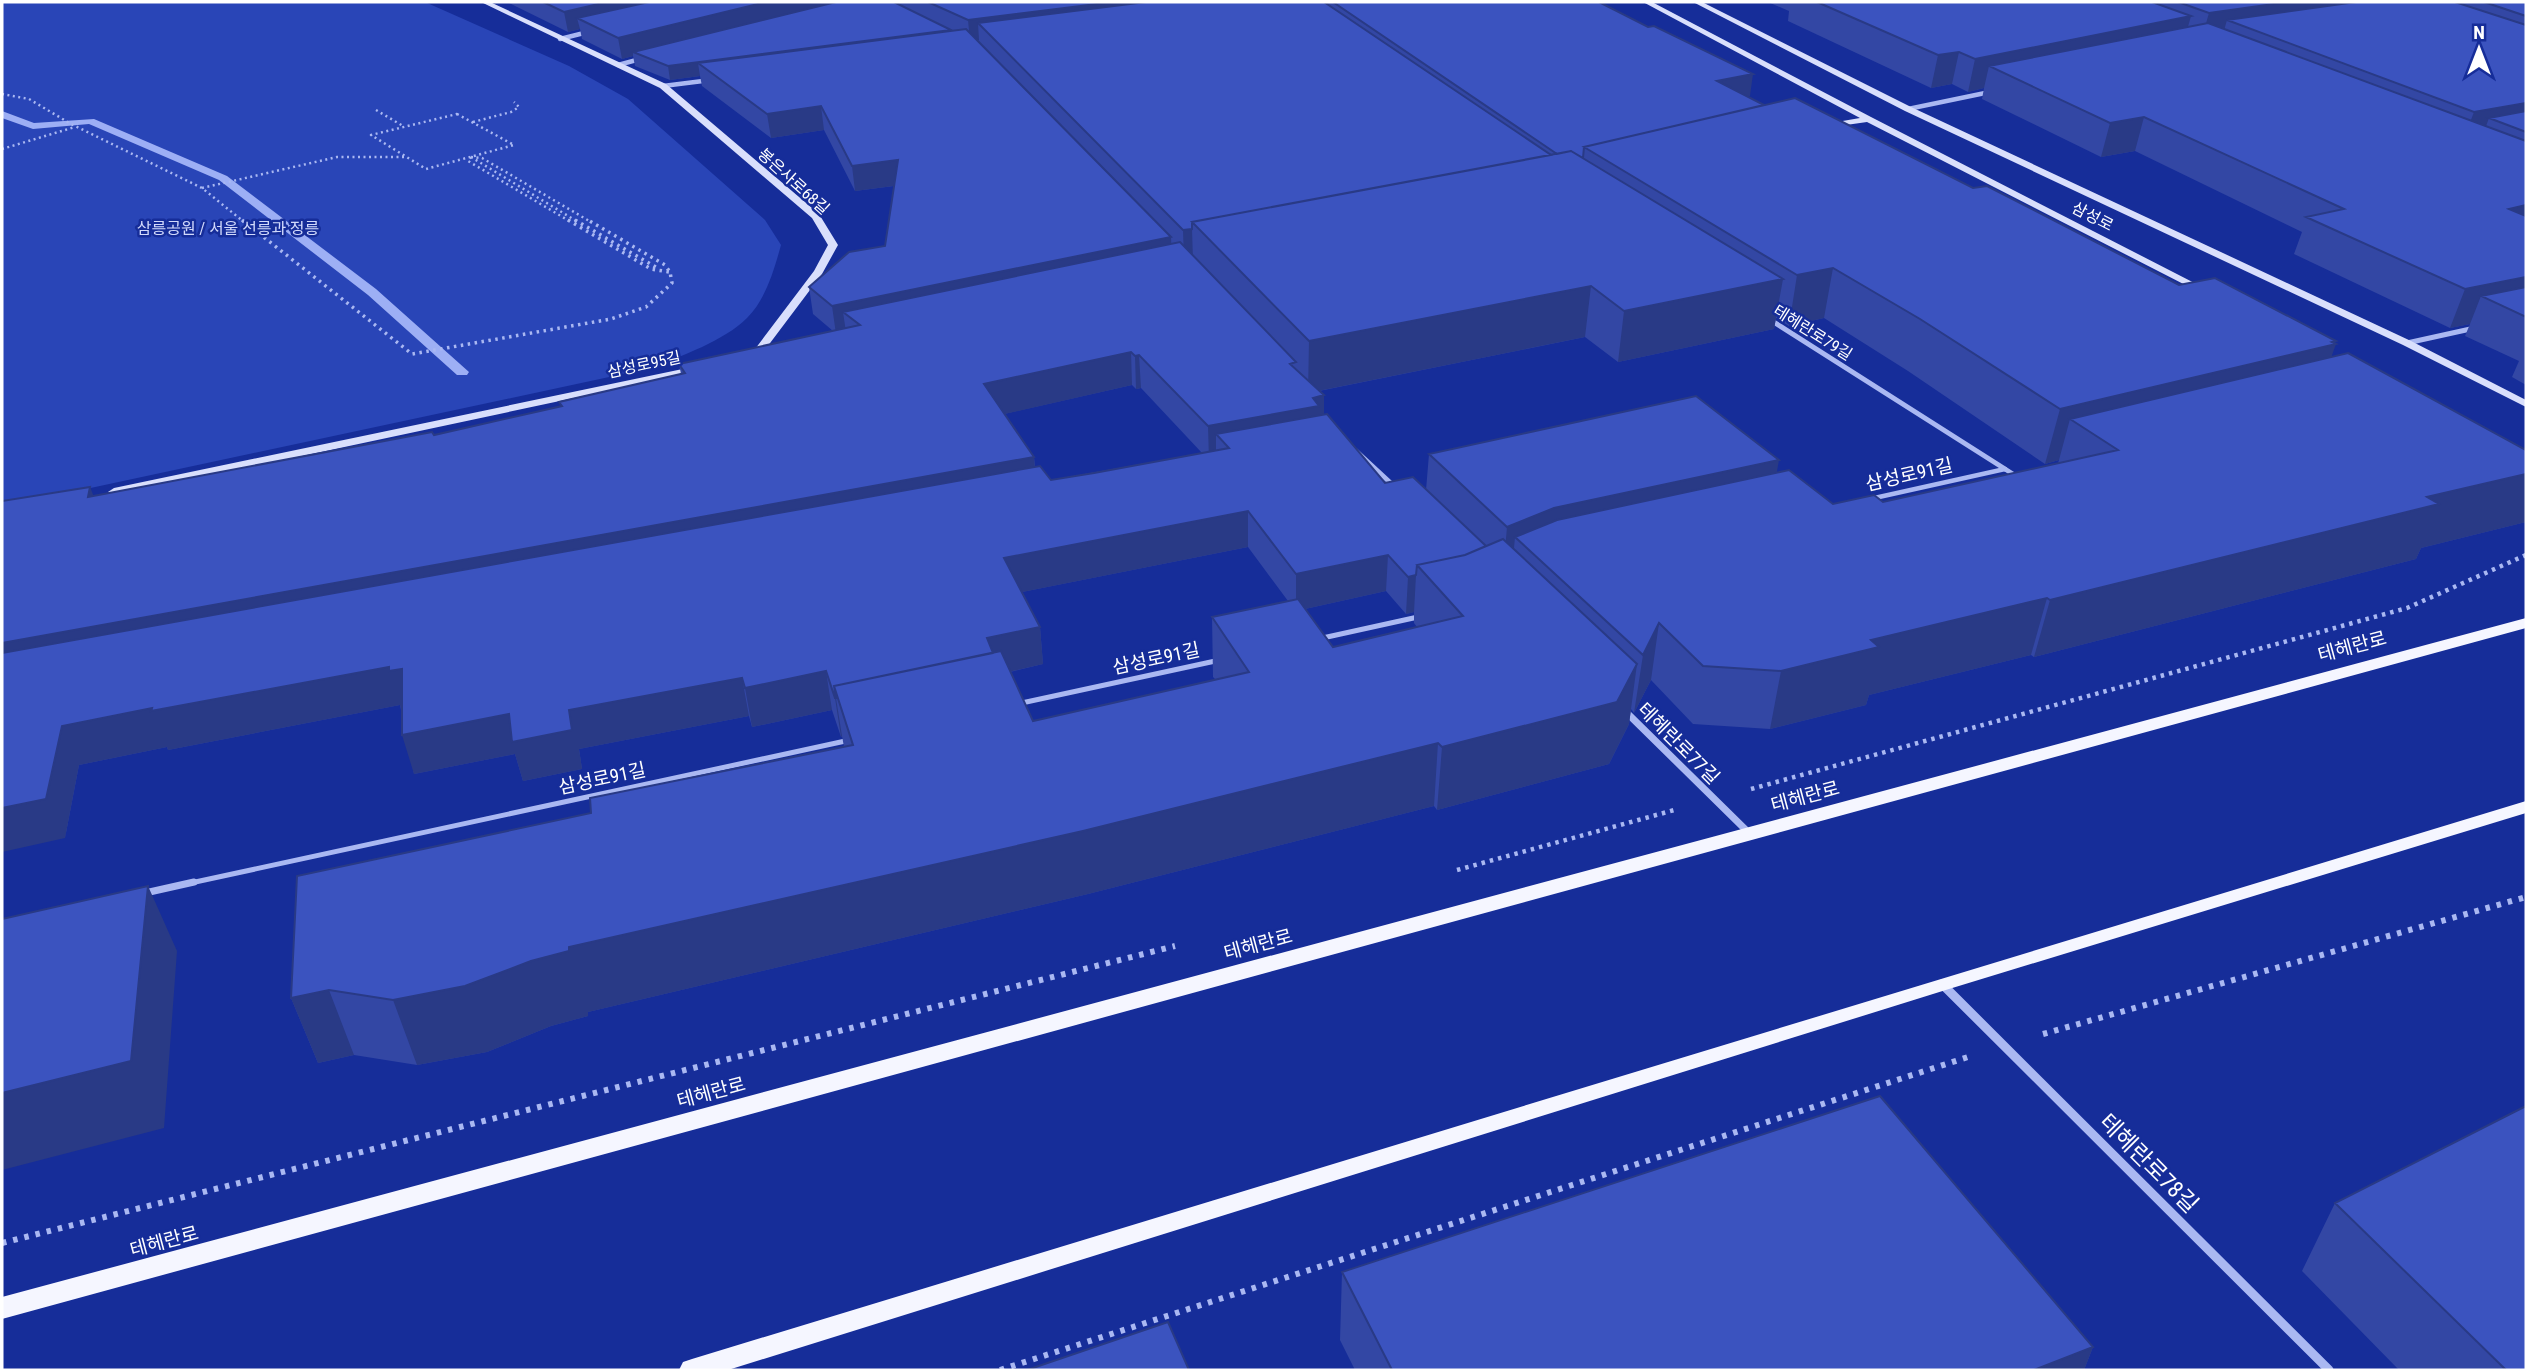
<svg xmlns="http://www.w3.org/2000/svg" width="2528" height="1372" viewBox="0 0 2528 1372" font-family="'Roboto Condensed','Noto Sans KR',sans-serif">
<style>
.green{fill:#2945b7}
.lines{fill:none;stroke-linecap:round;stroke-linejoin:round}
.stream{fill:#9daff5;fill-rule:evenodd}
.path-far3{stroke:#aab8f2;stroke-width:2.5;stroke-dasharray:2 3.5;stroke-linecap:butt}
.path-far2{stroke:#aab8f2;stroke-width:3.5;stroke-dasharray:2.5 4.5;stroke-linecap:butt}
.path-far1{stroke:#aab8f2;stroke-width:4.5;stroke-dasharray:3.5 5;stroke-linecap:butt}
.path{stroke:#aab8f2;stroke-width:6;stroke-dasharray:4.5 7;stroke-linecap:butt}
.lane-far2{stroke:#aab8f2;stroke-width:4.5}
.lane-far1{stroke:#aab8f2;stroke-width:5}
.lane{stroke:#aab8f2;stroke-width:7}
.street-far3{stroke:#aab8f2;stroke-width:4.5}
.street-far2{stroke:#aab8f2;stroke-width:5}
.street-far1{stroke:#aab8f2;stroke-width:7}
.street{stroke:#aab8f2;stroke-width:9}
.secondary{fill:#d9dffc;fill-rule:evenodd}
.primary{fill:#f5f6ff;fill-rule:evenodd}
.wall{fill:#3347a4;fill-rule:evenodd}
.shaded-wall{fill:#293a86}
.building{fill:#3b53bf;stroke:#293a86;stroke-width:2}
.labels{text-anchor:middle;stroke-width:5;stroke-linejoin:round;paint-order:stroke}
.far-street-label{font-size:16px;fill:#fff;stroke:#162d99}
.far-park-label{font-size:16px;fill:#d2dafc;stroke:#162d99}
.street-label{font-size:19px;fill:#fff;stroke:#162d99}
.near-street-label{font-size:23px;fill:#fff;stroke:#162d99}
</style>
<rect width="100%" height="100%" fill="#162d99"/>
<!-- green -->
<path class="green" d="M2,2H425L569,66L628,99L765,220L781,245C774,270 766,299 747,318C724,341 681,356 651,368L2,507Z"/>
<g class="lines">
<!-- stream -->
<path class="stream" d="M2,111L34,123L94,119L227,176L376,289L469,372L467,375H457L368,295L219,180L89,124L33,129L2,118Z"/>
<!-- path-far3 -->
<path class="path-far3" d="M2,94L29,99L71,124L202,188L244,222
M376,110L403,126
M457,114L514,145L426,169L371,135Z
M473,122L511,112L519,107L514,102
M2,149L75,127
M471,157L482,158L591,222
M471,157L468,161L571,222
M471,157L578,222
M202,188L337,157H407"/>
<!-- path-far2 -->
<path class="path-far2" d="M242,220L412,354L611,319L646,307L672,283L670,272L665,265L588,220
M568,220L651,269L669,272
M575,220L659,269"/>
<!-- path-far1 -->
<path class="path-far1" d="M1751,789L2407,608L2526,555
M1457,870L1678,809"/>
<!-- path -->
<path class="path" d="M2043,1034L2526,897
M2,1243L1175,946
M1000,1370L1968,1057"/>
<!-- lane-far2 -->
<path class="lane-far2" d="M1870,499L2005,469L2016,476"/>
<!-- lane-far1 -->
<path class="lane-far1" d="M1318,639L1418,617
M1017,704L1220,660
M186,884L850,740"/>
<!-- lane -->
<path class="lane" d="M145,893L194,882"/>
<!-- street-far3 -->
<path class="street-far3" d="M560,39L588,32
M618,65L644,58
M663,86L711,80
M1908,109L1990,92"/>
<!-- street-far2 -->
<path class="street-far2" d="M1769,319L2005,469
M2407,343L2475,328
M1356,451L1396,488"/>
<!-- street-far1 -->
<path class="street-far1" d="M1625,711L1749,833"/>
<!-- street -->
<path class="street" d="M1942,984L2329,1370"/>
<!-- secondary -->
<path class="secondary" d="M481,2H490L666,84L819,214L838,245L822,274L758,359L754,360L749,357L814,271L828,245L812,218L660,88Z
M1643,2H1652L1871,117L2210,291L2201,293L1867,122L1825,128V124L1860,118Z
M1693,2H1702L1911,107L2411,341L2526,400V407L2403,345L1905,111Z
M697,366L701,367V371L114,496L108,492L114,488Z"/>
<!-- primary -->
<path class="primary" d="M2526,618V628L2,1319V1297Z
M2526,801V813L1949,989L728,1370H679L683,1362L692,1359Z"/>
</g>
<!-- wall -->
<path class="wall" d="M507,2H1599L1750,96H1747L1764,105L1973,188L2179,285L2335,343L2331,357L2526,450V522L2421,548L2416,559L2034,657L2031,655L1869,695L1866,705L1770,729L1693,724L1651,680L1634,713L1631,709L1629,724L1609,764L1437,810L1434,806L1088,894L588,1012V1016L551,1026L487,1052L417,1065L354,1055L318,1063L291,998L591,813L844,747L842,736L841,737L832,710L752,727L749,716L579,749L582,769L523,781L515,754L414,774L400,705L168,750L167,747L79,765L65,838L93,496L434,435L561,406L559,402L681,374L679,364L833,331L813,314L809,287L885,246L894,186L855,191L824,130L771,138L702,86L700,76L670,80L635,66L633,56L622,59L582,39L580,29L568,32ZM1776,318L1789,326L1824,318L1908,371L2045,464L2059,460L2058,463L1883,502L1833,504L1777,473L1429,454L1426,490L1385,483L1324,415V395L1319,391L1585,337L1618,362L1774,329ZM1132,385L1136,389L1141,388L1202,453L1051,480L1035,466L1034,457L1004,414ZM1248,547L1288,601L1212,617L1213,677L1216,680L1033,721L1010,672L1043,664L1040,627L1022,592ZM1386,591L1406,614L1414,612V623L1417,627L1333,647L1305,609Z
M1768,2H2526V385L2512,377L2519,361L2465,336L2470,324L2450,328L2294,254L2302,232L2135,151L2101,157L1982,99L1984,88L1968,92L1952,84L1931,88L1788,21L1789,11Z
M2335,1203L2526,1370H2399L2302,1271Z
M1342,1272L2093,1347L2084,1370H1355L1340,1340Z"/>
<!-- shaded-wall -->
<path class="shaded-wall" d="M607,2H695L577,18L580,29L568,32L564,12Z
M766,2H850L633,52V56L622,59L618,38Z
M1113,2H1269L978,23L979,40L970,41L968,20Z
M2288,2H2400L2227,20L2221,41L2200,44L2209,13Z
M2191,16L2182,48L1989,66L1984,88L1968,92L1975,59Z
M951,30L698,63L700,76L670,80L668,66Z
M1959,52L1952,84L1931,88L1938,55Z
M1753,74L1750,96L1714,102L1717,81Z
M2526,103V132L2489,118L2480,143L2461,146L2474,112Z
M821,106L824,130L771,138L767,114Z
M2144,117L2135,151L2101,157L2110,123Z
M898,160L901,185L855,191L852,166Z
M2526,205V239L2509,209Z
M1192,229L1193,260L1184,261L1183,230Z
M1171,237L1172,264L843,312L846,332L836,334L832,306Z
M1833,268L1824,318L1789,326L1797,275Z
M2526,277V313L2481,296L2470,324L2450,328L2465,289Z
M1783,279L1774,329L1618,362L1624,311Z
M1591,286L1585,337L1308,393L1309,341Z
M2336,341L2335,344H2336L2317,397L2070,419L2059,460L2045,464L2060,409Z
M1131,352L1132,385L987,418L984,384Z
M1139,355L1141,388L1136,389L1135,356Z
M1324,395V429L1229,448L1216,434V459L1209,460L1208,426L1313,398Z
M1034,457L1037,492L2,684V643Z
M1779,460L1769,516L1515,537L1511,580L1502,584L1507,527L1554,508Z
M2526,474V522L2421,548L2416,559L2034,657L2050,600L2427,497Z
M90,487L104,522L88,497Z
M1248,511V547L1007,595L1004,558Z
M1388,555L1386,591L1296,611V574Z
M1416,575L1414,612L1406,614L1408,577Z
M2047,598L2031,655L1869,695L1866,705L1770,729L1781,671L1871,640Z
M1659,623L1651,680L1634,713L1643,655Z
M1040,627L1043,664L999,674L987,638Z
M1637,664L1629,724L1609,764L1437,810L1442,747Z
M389,667L402,669L401,709L400,705L168,750L167,747L79,765L65,838L2,852V808L62,726L152,708Z
M826,671L832,710L752,727L745,688Z
M742,678L749,716L579,749L582,769L523,781L515,754L414,774L402,735L509,714L569,710Z
M835,698H836L842,736L841,737Z
M1438,743L1434,806L1088,894L588,1012V1016L551,1026L487,1052L417,1065L393,1000L531,961L569,947Z
M148,886L177,951L164,1128L2,1170V1093Z
M329,990L354,1055L318,1063L291,998Z
M2093,1347L2084,1370H2034Z"/>
<!-- building -->
<path class="building" d="M543,2H607L564,12Z
M649,2H766L618,38L577,18Z
M836,2H894L951,30L668,66L633,52Z
M928,2H1113L968,20Z
M1146,2H1324L1551,155L1192,222V229L1183,230L978,23Z
M1333,2H1599L1648,27L1654,26L1753,74L1717,81L1764,105L1584,147L1583,158L1571,151L1557,154Z
M1817,2H2152L2191,16L1975,59L1959,52L1938,55Z
M2178,2H2288L2209,13Z
M2356,2H2455L2526,25V103L2474,112L2227,20Z
M2484,2H2526V16Z
M2208,23L2526,141V205L2509,209L2526,216V277L2465,289L2306,217L2344,209L2144,117L2110,123L1989,66Z
M966,29L1171,237L832,306L809,287L849,252L885,246L898,160L852,166L821,106L767,114L698,63Z
M1795,98L1973,188L1987,186L2179,285L2215,278L2336,341L2332,342L2336,344L2060,409L1920,319L1833,268L1797,275L1584,147Z
M2526,111V132L2489,118Z
M1571,151L1783,279L1624,311L1591,286L1309,341L1192,222Z
M1180,242L1296,362L1290,364L1324,395L1313,398L1319,406L1208,426L1139,355L1135,356L1131,352L984,384L1034,457L2,643V501L90,487L88,497L432,432L434,435L562,406L559,402L685,373L679,364L860,325L843,312Z
M2526,287V317L2481,296Z
M2348,353L2526,450V474L2427,497L2439,504L2050,600L2047,598L1871,640L1879,647L1781,671L1703,666L1659,623L1643,655L1515,537L1557,520L1789,470L1833,504L1874,495L1883,502L2118,450L2070,419Z
M1696,396L1779,460L1554,508L1507,527L1429,454Z
M1327,414L1385,483L1413,477L1486,546L1465,555L1417,565L1416,575L1408,577L1388,555L1296,574L1248,511L1004,558L1040,627L987,638L993,653L834,686L836,698H835L826,671L745,688L742,678L569,710L572,730L512,742L509,714L402,735V669L389,671V667L151,711L152,708L62,726L46,799L2,808V653L1040,466L1051,480L1094,473L1229,448L1216,434Z
M1503,539L1637,664L1617,702L1442,747L1438,743L1083,831L569,947V951L531,961L465,986L393,1000L329,990L291,998L297,876L591,813L590,798L853,745L834,686L1001,651L1033,721L1249,672L1212,617L1298,599L1333,647L1463,616L1417,565L1465,555Z
M148,886L131,1061L2,1093V919Z
M1880,1096L2093,1347L2034,1370H1392L1342,1272Z
M2526,1106V1370H2506L2335,1203Z
M1168,1322L1189,1370H1027Z"/>
<g class="labels">
<!-- far-street labels -->
<g class="far-street-label">
<text transform="translate(794 181) rotate(42)" y="6">봉은사로68길</text>
<text transform="translate(2093 216) rotate(27)" y="6">삼성로</text>
<text transform="translate(1813 332) rotate(32)" y="6">테헤란로79길</text>
<text transform="translate(644 364) rotate(-12)" y="6">삼성로95길</text>
</g>
<!-- far-park labels -->
<g class="far-park-label">
<text x="228" y="234">삼릉공원 / 서울 선릉과 정릉</text>
</g>
<!-- street labels -->
<g class="street-label">
<text transform="translate(1909 474) rotate(-13)" y="7">삼성로91길</text>
<text transform="translate(2352 646) rotate(-15)" y="7">테헤란로</text>
<text transform="translate(1156 658) rotate(-12)" y="7">삼성로91길</text>
<text transform="translate(1679 743) rotate(45)" y="7">테헤란로77길</text>
<text transform="translate(602 778) rotate(-12)" y="7">삼성로91길</text>
<text transform="translate(1805 796) rotate(-15)" y="7">테헤란로</text>
<text transform="translate(1258 944) rotate(-15)" y="7">테헤란로</text>
<text transform="translate(711 1092) rotate(-15)" y="7">테헤란로</text>
<text transform="translate(164 1241) rotate(-15)" y="7">테헤란로</text>
</g>
<!-- near-street labels -->
<g class="near-street-label">
<text transform="translate(2149 1163) rotate(45)" y="8">테헤란로78길</text>
</g>
</g>
<!-- border -->
<rect width="2528" height="1372" fill="none" stroke="#ffffff" stroke-width="7"/>
<!-- north arrow -->
<g transform="translate(2479 49)" stroke="#162d99" stroke-width="5" paint-order="stroke">
<path d="M0-5L12 26L0 18L-12 26Z" fill="#ffffff"/>
<text y="-10" font-size="19" font-weight="bold" text-anchor="middle" fill="#ffffff">N</text>
</g>
</svg>
